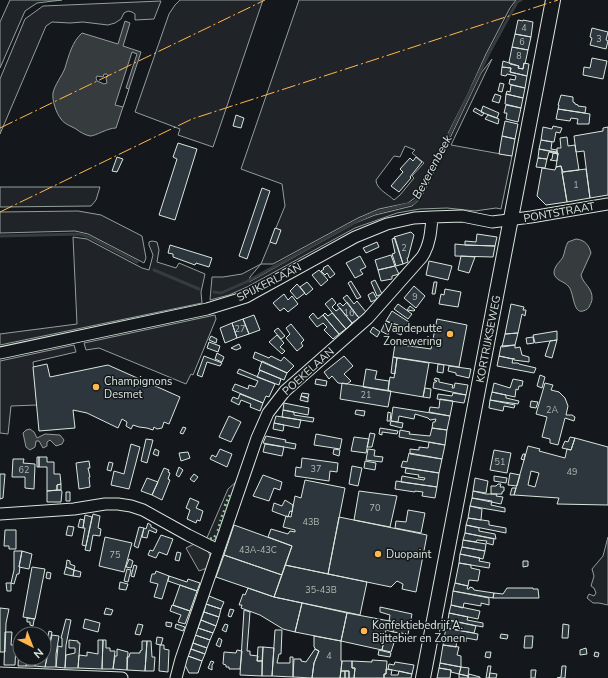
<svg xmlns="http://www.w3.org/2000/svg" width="608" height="678" viewBox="0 0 608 678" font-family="'Nunito Sans',sans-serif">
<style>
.green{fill:#202428;stroke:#939e99;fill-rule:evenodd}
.parking{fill:#24282b;stroke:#939e99}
.water{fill:#363b3e;stroke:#939e99;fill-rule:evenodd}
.pier{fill:#14181c;stroke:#939e99}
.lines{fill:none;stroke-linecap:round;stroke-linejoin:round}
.stream{stroke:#363b3e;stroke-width:3}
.building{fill:#2c363c;stroke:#d8e6dc;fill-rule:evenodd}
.minor-casing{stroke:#d8e6dc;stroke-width:13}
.major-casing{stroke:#d8e6dc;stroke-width:16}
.minor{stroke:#14181c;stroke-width:11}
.major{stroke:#14181c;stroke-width:14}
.hedge{stroke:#8ac095;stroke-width:3;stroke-dasharray:2 3;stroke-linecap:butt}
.power{stroke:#ffb74d;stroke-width:1;stroke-dasharray:14 3 2 3;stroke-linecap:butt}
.poi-dot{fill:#ffb74d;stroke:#14181c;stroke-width:1.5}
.labels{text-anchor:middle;stroke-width:3;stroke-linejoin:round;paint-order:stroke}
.number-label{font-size:9px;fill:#adbab4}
.street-label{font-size:11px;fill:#d8e6dc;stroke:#14181c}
.poi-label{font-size:11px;fill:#d8e6dc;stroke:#14181c;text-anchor:start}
.water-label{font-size:12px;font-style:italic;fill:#d8e6dc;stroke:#14181c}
</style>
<rect width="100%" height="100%" fill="#14181c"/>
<!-- green -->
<path class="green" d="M10,0H62L37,3L25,11L0,68V22Z
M180,0H263L213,147L178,135L180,129L135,112L169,14L175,5Z
M299,0H516L510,8L486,54L467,96L416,197L408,203L379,209L358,218L273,264H261L250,277L249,282L355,223L375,215L412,206L419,200L425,190L481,73L492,59L451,145L512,156L501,209L496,208L475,211L447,208L420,209L397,213L355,228L247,287L229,295L210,300L212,277H223L242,274L261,264L285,206L282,184L241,169ZM405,146L415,150L412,153L424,163L412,176L414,178L400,195L394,200C388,194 376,189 376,180L394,156L400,157Z
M161,1L154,19L135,20V14L132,12L128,11L124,13L121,19L115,23L108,25L83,22L70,23L52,22L46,26L0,134V79L25,19L43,6Z
M0,187H100L96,200L91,206L0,207Z
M78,211L101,215L142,236L146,258L144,263L88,234L75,231L0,233V212Z
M73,237L87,239L142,268L149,270L153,255L149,245V242L152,241L157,242L159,250L157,262L176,268L179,263L205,274L201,292L202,303L0,345V334L77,324Z
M215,315L216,319L193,375L191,374L186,384L99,348L86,350L84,343Z
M74,345L76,352L33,362L37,405L11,406L8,434L0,433V361Z
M237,481L218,537L212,541L206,540L228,489Z
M608,537V605L599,603H593L587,598L589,594L594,596L596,593L594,588L591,586L594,576L592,569L603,556Z"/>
<!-- parking -->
<path class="parking" d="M194,544L204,548L209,553L210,556L207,568L199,571L186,548Z"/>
<!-- water -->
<path class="water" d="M125,21L130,23L123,46L141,52L116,128C107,128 96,136 90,136C85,135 80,132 76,129C71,126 64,124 61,119C56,113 52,100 53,93C55,84 62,76 65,68C69,55 72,42 82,33L118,44ZM104,74H107L108,76L106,78L107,83L104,84L97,81L96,78L97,76L103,77Z
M576,239C585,240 589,245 591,253L581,275C583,284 593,288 592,299C592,301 591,303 590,305C589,308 587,310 583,311C573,314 574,293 569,287C565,281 555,281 554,273C554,266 560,262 563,257C565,252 565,247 568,242Z
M30,429L34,432L37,438L45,434L60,435L64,440L62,444L56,446L50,440L47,442V446L43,448L39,441H36L35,447L30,450L26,447L23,433L26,430Z"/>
<!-- pier -->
<path class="pier" d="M132,52L137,54L126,88L129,89L123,107L115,105Z"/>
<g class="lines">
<!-- stream -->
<path class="stream" d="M0,236L79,234L89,237L137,262
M154,270L199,289
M214,292L221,293L246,282L355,222L374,213L413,203L418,199L489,53L517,2L521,0"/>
</g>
<!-- building -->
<path class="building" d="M518,20L523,21V20L533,22L531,37L515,34Z
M592,28L608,32L606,40L608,41L606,49L590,45L592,38L590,37Z
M515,34L531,37L528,50L512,47Z
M512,47L528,50L525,64L524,63L523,69L518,68L519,66L510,64L509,62Z
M592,58L607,61L603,79L583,75L584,67L590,68Z
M503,61L519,66L518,68L523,69L524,63L529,64L527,76L510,72L511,68L502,67Z
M502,67L511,68L510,72L527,76L525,88L509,84L510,79L515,80L516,76L507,74L506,76L501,75Z
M500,83L504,84L502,92L498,91Z
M511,85L525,88L523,98L506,94L507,91L510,92Z
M495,94L501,96L499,103L492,101Z
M506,94L523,98L521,108L505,104Z
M561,95L573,97V102L575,103V104L578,105V106L586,107L585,113L558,109L559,105H558Z
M506,105L521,108L518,122L506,119L507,113H504Z
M483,106L499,113L497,118L481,112Z
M475,108L484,113L482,116L473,111Z
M558,109L590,114L589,124H577L578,119L571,118L570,121L556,119Z
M236,115L244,118L241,128L233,126Z
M488,115L499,119L498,124L485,119Z
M505,121L518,124L515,139L502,136Z
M553,126L562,128L560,133L556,132L554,142L541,140L543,127L552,129Z
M608,127V195L590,198L584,151L576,152L574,136L603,131V128Z
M502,136L515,139L512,156L499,154Z
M567,137L568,146L575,145L579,170L563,172L561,166L556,167L558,153L557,152V148H561L560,138Z
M541,140L552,142L551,149L557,150V152L539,149Z
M178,143L197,149L175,220L159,215L177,159L173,157Z
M539,149L558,153V154L549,152L547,159L538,158Z
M553,153L558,154L557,161L550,160L552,159Z
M117,157L123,159L117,172L112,171Z
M416,157L422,162L410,177L411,178L399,192L391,186L403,172L400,169L410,158L413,161Z
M538,158L547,159L545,168L536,167Z
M561,166L567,202L546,205L537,196L542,168L555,170L556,167Z
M586,169L590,198L567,202L562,172Z
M262,188L270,191L247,259L239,256Z
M275,228L281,230L276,244L270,242Z
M411,232L414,235L408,258H407L408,262L403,264L394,237Z
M477,234L497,237L495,246L465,245V241L476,242Z
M395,238L403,264L396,266L392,254L395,253L392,239Z
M377,242L379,247L366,253L363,248Z
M455,244L465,245L495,246L493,257L455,256Z
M170,245L212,258L209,267L196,263L195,265L173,257V254L168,253Z
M391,255L395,266L378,270L375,260Z
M360,256L366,267L360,270L363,274L355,278L346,263Z
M461,256L475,257L469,273L458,270Z
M429,261L452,266L448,280L426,275Z
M328,265L335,274L330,278L327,273L325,275L321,271L324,269L323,268Z
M395,266L399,274L392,276V279L381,281L378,270Z
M319,270L328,280L321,286L312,275Z
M375,280L382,294L377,296L371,282Z
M351,281L361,297L357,299L348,283Z
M307,282L313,289L306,295L300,287Z
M434,282H437L435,294H432Z
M297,284L305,293L297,299L290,291Z
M414,286L425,296L416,308L404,298Z
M445,289L461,292L458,307L439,304L441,294L444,295Z
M373,292L377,299L371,302L368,295Z
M284,294L288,300L292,296L298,304L288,312L284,308L280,311L273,303Z
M347,295L354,304L357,301L366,312L359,318L343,298Z
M332,298L336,303L332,307L336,311L340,308L352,323L346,329L325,304Z
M347,302L359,318L352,323L337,305L340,303L343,306Z
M398,304L412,314L408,319L394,309Z
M511,304L524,307L523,310H526L525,316L522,314L518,333L505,334Z
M410,306L415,310L414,311L407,310Z
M392,311L409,322L406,327L393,324L386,321Z
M313,313L318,319L323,315L339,334L333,339L324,330L327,327L323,323L317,327L309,317Z
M325,313L328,316L332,313L346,329L339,334L323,315Z
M254,315L260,330L249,334L243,319Z
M243,319L249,334L237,338L232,323Z
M437,319L467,325L459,367L393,357L395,344L431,349Z
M386,321L404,327L401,335L390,330L388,335L381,331Z
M232,323L237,338L225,343L220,328Z
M291,324L304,340L301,343L303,346L297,351L286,338L290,334L286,328Z
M373,327L380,332L377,337L370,332Z
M278,328L285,336L281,339L274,331Z
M557,331V340L535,343L533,335Z
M518,333L515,345L502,347L505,334Z
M277,335L284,343L280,347L285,351L282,354L269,342Z
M211,336L217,339L216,343L209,340Z
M533,337L534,343L527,344L526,338Z
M557,340L552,358L545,356L550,341Z
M209,342L220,346L218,352L207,348Z
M239,344L241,348L236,350L231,348Z
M515,345V348L520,347L522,355L529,357V362L514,360V358L513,359L499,356L501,346Z
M255,352L269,358L271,356L281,361L284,357L294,366L287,373L253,358Z
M217,353L224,357L222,362L215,359Z
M204,356L222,363L220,366L207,362L202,377L197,375Z
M344,356L353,366L344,374L351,381L347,384L338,383L332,376L329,379L324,372Z
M499,356L513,359L512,363H518L519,364L536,368L534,373L497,366Z
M393,357L397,358L395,374L391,373Z
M397,358L429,363L423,397L388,391L390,377L394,378Z
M262,361L287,373L284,380L259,370Z
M47,364L50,377L108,365L180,397L169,424L164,422L162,428L157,429L154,427L153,430L147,428L139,427L133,425L131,429L126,426L127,422L122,419L118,428L87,413L73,410L75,428L39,431L33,367Z
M438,364L444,365L443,373L437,372Z
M449,366L471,369L469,378L456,375V373L448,371Z
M239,369L275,384L269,397L266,396L263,403L232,390L235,384L248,389L249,385L255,387L258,381L237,373Z
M366,369L377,371L375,379L389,381L388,391L363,387Z
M260,370L281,379L279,385L257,377Z
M540,375L545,377L542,388L537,386Z
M435,378L439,379V382L453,385L452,388H454L455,383L468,385L466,395L433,388L434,382H436L437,381L434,380Z
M316,379L327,381L326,386L315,384Z
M513,379L523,381L522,386H519L518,390L516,389L515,397L492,392L494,383L510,388Z
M342,383L391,391L388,407L340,399Z
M545,383L553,385L551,390L559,392L565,398L568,406L566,415H572L575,417L574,421L565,418L558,445L550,443V439L542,437L547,417L536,414Z
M425,388L431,389L430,398L423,397Z
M492,392L506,395V398L519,401L518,404L490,400Z
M302,393L309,394L308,398L301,396Z
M453,393L466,395L464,403L437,399L438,394L452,396Z
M240,394L263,403L260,411L250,407L251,404L241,400L239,405L231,401L233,397L238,399Z
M301,396L308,398V402L300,400Z
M440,399L453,401L450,416L429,412L430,407L439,408Z
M490,400L515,405L514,408L504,406L503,411L489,408Z
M531,401L538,402L536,408L530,407Z
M284,403L309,408L308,415L283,410Z
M393,407L450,416L447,430L432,428L433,422H435L436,419L430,420L428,418L415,414L414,419L399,416L398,422L391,421Z
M283,410L294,412V415L314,418L313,422L282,417Z
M356,410L365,411L364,416L355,414Z
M388,412L391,413L390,421H387Z
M229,416L241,422L231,442L219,437Z
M276,416L301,420L299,428L274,423Z
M391,421L403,423L402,428L390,425Z
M274,423L284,425L283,431L273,429Z
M183,427L186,428L183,434L180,433Z
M380,428L398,431L397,434L382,432V435L379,434Z
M432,428L447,430L445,445L399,437L400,430L410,432L409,434L430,436Z
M370,433L375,434L372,447H367Z
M316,434L342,439L340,449L314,445Z
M266,436L286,440L285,442L296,444L295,449L263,443Z
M354,437L369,439L366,453L351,451Z
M570,437L575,438L571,450L562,448L565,441L568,442Z
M575,438L608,447V505L557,504L559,498L514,495L528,446L540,449L539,451L565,458L567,449L571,450ZM531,471L539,473L535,487L528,485Z
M146,439L153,440L147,463L141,461Z
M429,442L445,445L442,459L410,454V449L419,450V447L428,448Z
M131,444L140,447L129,489L111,485L114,471L124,474Z
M265,444L284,447L282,456L263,452Z
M155,449L159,451L158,456L153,454Z
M220,449L232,454L227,467L210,459L212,455L216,457Z
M334,449L340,450L339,456L333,454Z
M368,449L375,450L374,456L383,457L382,462L366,460Z
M494,450L511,453L507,473L490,470Z
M188,452L190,458L181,461L179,453Z
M409,453L442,459L439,473L401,467L403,461L407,462Z
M523,454H525L524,460L521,459Z
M37,457H39V467H37Z
M39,457H47V462H54V474H60L61,484L57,485V490L47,491V467H39Z
M302,458L338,463L337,472L330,471L329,481L295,476L296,467L301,468Z
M13,459H24L23,463L35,464L34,489L25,488V477H12Z
M89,461L90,468H88L90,477H89L90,487L79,489L76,463Z
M365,461L376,463L375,470L364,468Z
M109,462L113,463L111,471L107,470Z
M352,466L362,468L358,486L349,484Z
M179,467L183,470L179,477L176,475Z
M164,468L169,470L168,472L170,473L168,479L170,480L162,500L152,495Z
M406,468L439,473L437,487L401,482L402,476L424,480L425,478L418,477L419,475L405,473Z
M510,473L520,475L517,486L508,485Z
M0,474H5L3,498L0,499Z
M194,474L198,477L194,482L190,479Z
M263,475L282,482L280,490L274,488L269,501L253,496Z
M494,476L507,478L506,483L494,481Z
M147,478L158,482L152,495L141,491Z
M475,478L488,481L486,493L473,491Z
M305,480L345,488L328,574L285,565L292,546L268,537L271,529L288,534L290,531L295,532V530L283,527L286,516L291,517L295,496L301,498Z
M396,481L437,487L435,498L422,496L423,492L415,491V492L395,489Z
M61,484V490H57V485Z
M498,484H501L500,487H504V491L502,492V494H491V486H496Z
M512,488H516L514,495H510Z
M61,490L62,492L61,502H47V491Z
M359,491L397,496L390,527L354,520Z
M473,491L486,494H497L496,496L503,497L501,504L472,498Z
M66,492H70V501H66Z
M190,498L199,502L196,508L203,511L200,521L197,520L196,523L187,519L190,510L186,508Z
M472,498L492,501L491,505L505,508V512L470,506Z
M285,500L293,505L292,512L290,511L288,517L272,511L274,503L282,506Z
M470,506L482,509L481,520L468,518Z
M408,510L425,513L421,533L395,528L396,521L406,522Z
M93,514L100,516L98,528L101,529L100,536L93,535L90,551L85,550Z
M85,515L92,517L86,546L82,545L85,528H83Z
M339,517L427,535L416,592L402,589L403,584L397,581L391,587L328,574Z
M468,518L489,521V525L506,528V533L466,525Z
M80,519L84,520L83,528L78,527Z
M148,523L151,525V527L157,530L156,533L149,530L147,538L142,537L144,528L146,529Z
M234,525L292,546L282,575L224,555Z
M466,525L479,528V531L495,534L496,539L465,533Z
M68,526L74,527L72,536L66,535Z
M139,527L144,528L138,548L134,546Z
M5,530H16V549H9V546H4Z
M465,533L494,539L493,545L486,543L487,541L477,540L476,542L463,540Z
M161,535L173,539L167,555L159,552L156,558L148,555L150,550L153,551Z
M105,537L132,543L124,572L99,566Z
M463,540L486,544L485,551L462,547Z
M462,547L485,551L483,559L460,554Z
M14,551H22L19,567H20L19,574H17L14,584L11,583L14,570Z
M22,551L32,554L29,569L19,567Z
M177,552L181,553L179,561L175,560Z
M460,554L480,558L479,561L490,563L489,568L459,563Z
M224,555L282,575L274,597L216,577Z
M129,559L133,561L131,568L126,567Z
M67,560L70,561V564L75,566L74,570L66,567Z
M523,561H528V566L523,567Z
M459,563L471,565V568L480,570L478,581L469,580L468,586L455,583Z
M134,565L137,566L134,577L131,576Z
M285,565L367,582L360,615L274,597Z
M32,567L45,569L35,619L23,617Z
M66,567L74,570L73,576L64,574Z
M127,569L131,570L128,582L124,581Z
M74,570L81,572L80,577L73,576Z
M156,571L169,576L162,599L154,597L158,584L150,582L152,574H155Z
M47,572L51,573L50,579L46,578Z
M169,576L187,582L188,579L200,583L197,591L168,581Z
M120,582L128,584L126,590L119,589Z
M6,583H11V591H7Z
M455,583L468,586L467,589H469L470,587L473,588L474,590L494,593L493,598L453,591Z
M180,585L197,591L190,611L173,605Z
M248,588L274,597L302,603L295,632L283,629L260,615L241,608L242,605H239L243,594L245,595Z
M507,588H533V589H538L539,598H493L494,593L503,594Z
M453,591L489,598V605L481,603V606L464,603L463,608L451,605Z
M209,596L224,602L221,609L206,604Z
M302,603L347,613L341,641L295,632Z
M206,604L221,609L219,617L204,612Z
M172,605L190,611L185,624L178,622L181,615L170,611Z
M451,605L480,611L478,619L449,613Z
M380,607L412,614L410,625L389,621L390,615L380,612Z
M0,608L9,609L6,623L5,652H0Z
M106,608L113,610L111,615L104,614Z
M230,609L234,610L231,617L228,616Z
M244,610L250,612L247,651H250V655L258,656L257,661H262V676L240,675Z
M204,612L219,617L216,626L201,620Z
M347,613L395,622L393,632L386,630L382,650L341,641Z
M449,613L468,617L467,620L483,623V627L448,620Z
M27,618L35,619L34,620L33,626L30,625V622H27Z
M66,619L71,620L66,645L65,668L56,667L58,646L62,647V638H61Z
M85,619L100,623L98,632L83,628Z
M201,620L216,626L213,633L198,628Z
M448,620L476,626L474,633L446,628Z
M166,622L172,623L171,627L166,626Z
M395,622L410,625L408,634L393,632Z
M138,624L143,625L140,635L135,634Z
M176,624L185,627L183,631L175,628Z
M225,624L228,625L226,632L222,630Z
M563,624L569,625L568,638H562Z
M32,628H33L32,634H24L25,631L31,632Z
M33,628L42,630V634H32Z
M198,628L213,633L210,640L195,635Z
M446,628L478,634L477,640L466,638V642L444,638Z
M275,630H282L281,654H279L277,663H290V657H293V677L272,676Z
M49,631L52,632L45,667L35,666L37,658H44V643L46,635L48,636Z
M5,632H12L11,645H16L15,665H4Z
M501,634L508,635L507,639L500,638Z
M52,635L59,636L56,654V667H45Z
M195,635L210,640L207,648L193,643Z
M314,636L341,641V661H342L340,678H312L314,663L319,651L315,649V648L314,647Z
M525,636H533L532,648H524Z
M157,637L163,638L161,645L156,644Z
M219,638L222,640L220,647L216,645Z
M444,638L457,640L456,647L443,645Z
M69,640L78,641V643H80L78,668H65L66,655L75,653V648H69Z
M98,640H103L102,669L78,668L79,655L87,656V652L98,654Z
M103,640H106V648H110V651H115L113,669H102Z
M142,641H147L145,671L127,670V657H129L130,653H140V651L142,650Z
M147,641H151L152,657H155L154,671H145Z
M384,641L394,643L391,652L382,650Z
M193,643L207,648L205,654L191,649Z
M19,645H20V658H28L26,666H18Z
M160,645H164V649L169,650L168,672L159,671Z
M443,645L459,647L457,655L461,656V667L440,663Z
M258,647H263L262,661H257Z
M263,647L274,648L272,676H262Z
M586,648L587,654L580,655V650Z
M117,649L128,652L127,670L113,669L115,656H117Z
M191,649L205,654L202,661L188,656Z
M315,649L319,651L314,663L312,678L293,677L294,659H301V661L306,662Z
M237,650L242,651L240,669H229V667H226V665L223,664L224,652L236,653Z
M379,650L391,653L390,657L378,655Z
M486,652H491L490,658L485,657Z
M595,652L599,653L598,657L594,656Z
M188,656L202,661L198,673H189L185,665Z
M28,658H37L35,666H26Z
M372,660L387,661L386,674H384V678H354L355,668H352V661L372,662Z
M211,661L214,662L212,665V670L208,668Z
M342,661H352V668H355L354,678H349V671H341Z
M395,662L414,665L412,674L388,669L389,664L394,665Z
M440,663L461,667L459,674L451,672V670L439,668Z
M488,666H491L489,678H486Z
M562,666H566L565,678H557L561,677Z
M461,667L469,668L468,676L459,674Z
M439,668L451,670L450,678H437Z
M386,669L392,670L391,675H398L399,671L412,674L411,678H384V674H386Z
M531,670H536L535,678H531Z
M341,671H345V678H340Z
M345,671H349V678H345Z
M490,673L497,674L496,678H489Z
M459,674L468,676V678H459Z
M469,674L480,677V678H468Z"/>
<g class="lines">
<!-- minor casing -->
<g class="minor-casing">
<path id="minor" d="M0,353L207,309L246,297L355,237L387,224L414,218L432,217L462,216L492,222L531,217L608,204
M0,514L74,509L105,504H118L131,506L143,510L188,535L218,550
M0,673L122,678
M176,678L181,659L257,438L268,413L285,391L368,318L422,257C430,245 431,231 432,217"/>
</g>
<!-- major casing -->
<g class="major-casing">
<path id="major" d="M423,678C467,452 508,226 553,0"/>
</g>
<!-- minor -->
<use href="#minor" class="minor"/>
<!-- major -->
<use href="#major" class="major"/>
<!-- hedge -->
<path class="hedge" d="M225,506L230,495
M222,517L225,509
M218,531L221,520
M210,539L214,538L217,533"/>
<!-- power -->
<path class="power" d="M0,128L265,0
M0,212L192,119L558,0"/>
</g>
<!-- markers -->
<g class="poi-dot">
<circle cx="450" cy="334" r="4"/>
<circle cx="96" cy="387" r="4"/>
<circle cx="378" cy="554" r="4"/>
<circle cx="364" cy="631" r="4"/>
</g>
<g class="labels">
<!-- number labels -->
<g class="number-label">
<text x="524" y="31">4</text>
<text x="599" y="42">3</text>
<text x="522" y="45">6</text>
<text x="519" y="59">8</text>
<text x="576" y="188">1</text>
<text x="404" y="251">2</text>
<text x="415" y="300">9</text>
<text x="349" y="316">16</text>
<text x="240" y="332">27</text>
<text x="366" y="398">21</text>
<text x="552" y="413">2A</text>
<text x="500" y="465">51</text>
<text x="316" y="472">37</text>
<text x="24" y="473">62</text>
<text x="572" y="475">49</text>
<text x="375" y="511">70</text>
<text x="311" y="525">43B</text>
<text x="258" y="553">43A-43C</text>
<text x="115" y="558">75</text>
<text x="321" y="593">35-43B</text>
<text x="329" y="659">4</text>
</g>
<!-- street labels -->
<g class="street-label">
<text transform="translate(559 212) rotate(-10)" y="4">PONTSTRAAT</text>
<text transform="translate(269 282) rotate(-27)" y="4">SPIJKERLAAN</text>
<text transform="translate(488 339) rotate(-79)" y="4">KORTRIJKSEWEG</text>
<text transform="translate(308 371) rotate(-42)" y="4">POEKELAAN</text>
</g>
<!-- poi labels -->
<g class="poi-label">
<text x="442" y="332" text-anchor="end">Vandeputte<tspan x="442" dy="13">Zonewering</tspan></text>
<text x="104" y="385">Champignons<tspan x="104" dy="13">Desmet</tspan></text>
<text x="386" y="558">Duopaint</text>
<text x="372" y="629">Konfektiebedrijf A.<tspan x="372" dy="13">Bijttebier en Zonen</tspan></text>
</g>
<!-- water labels -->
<g class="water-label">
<text transform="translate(432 167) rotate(-62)" y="4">Beverenbeek</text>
</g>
</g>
<!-- north arrow -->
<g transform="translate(32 646) rotate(138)"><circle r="19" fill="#14181c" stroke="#626a69"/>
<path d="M0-3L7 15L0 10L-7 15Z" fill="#ffb74d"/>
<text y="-6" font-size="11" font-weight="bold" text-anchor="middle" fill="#d8e6dc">N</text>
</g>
</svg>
